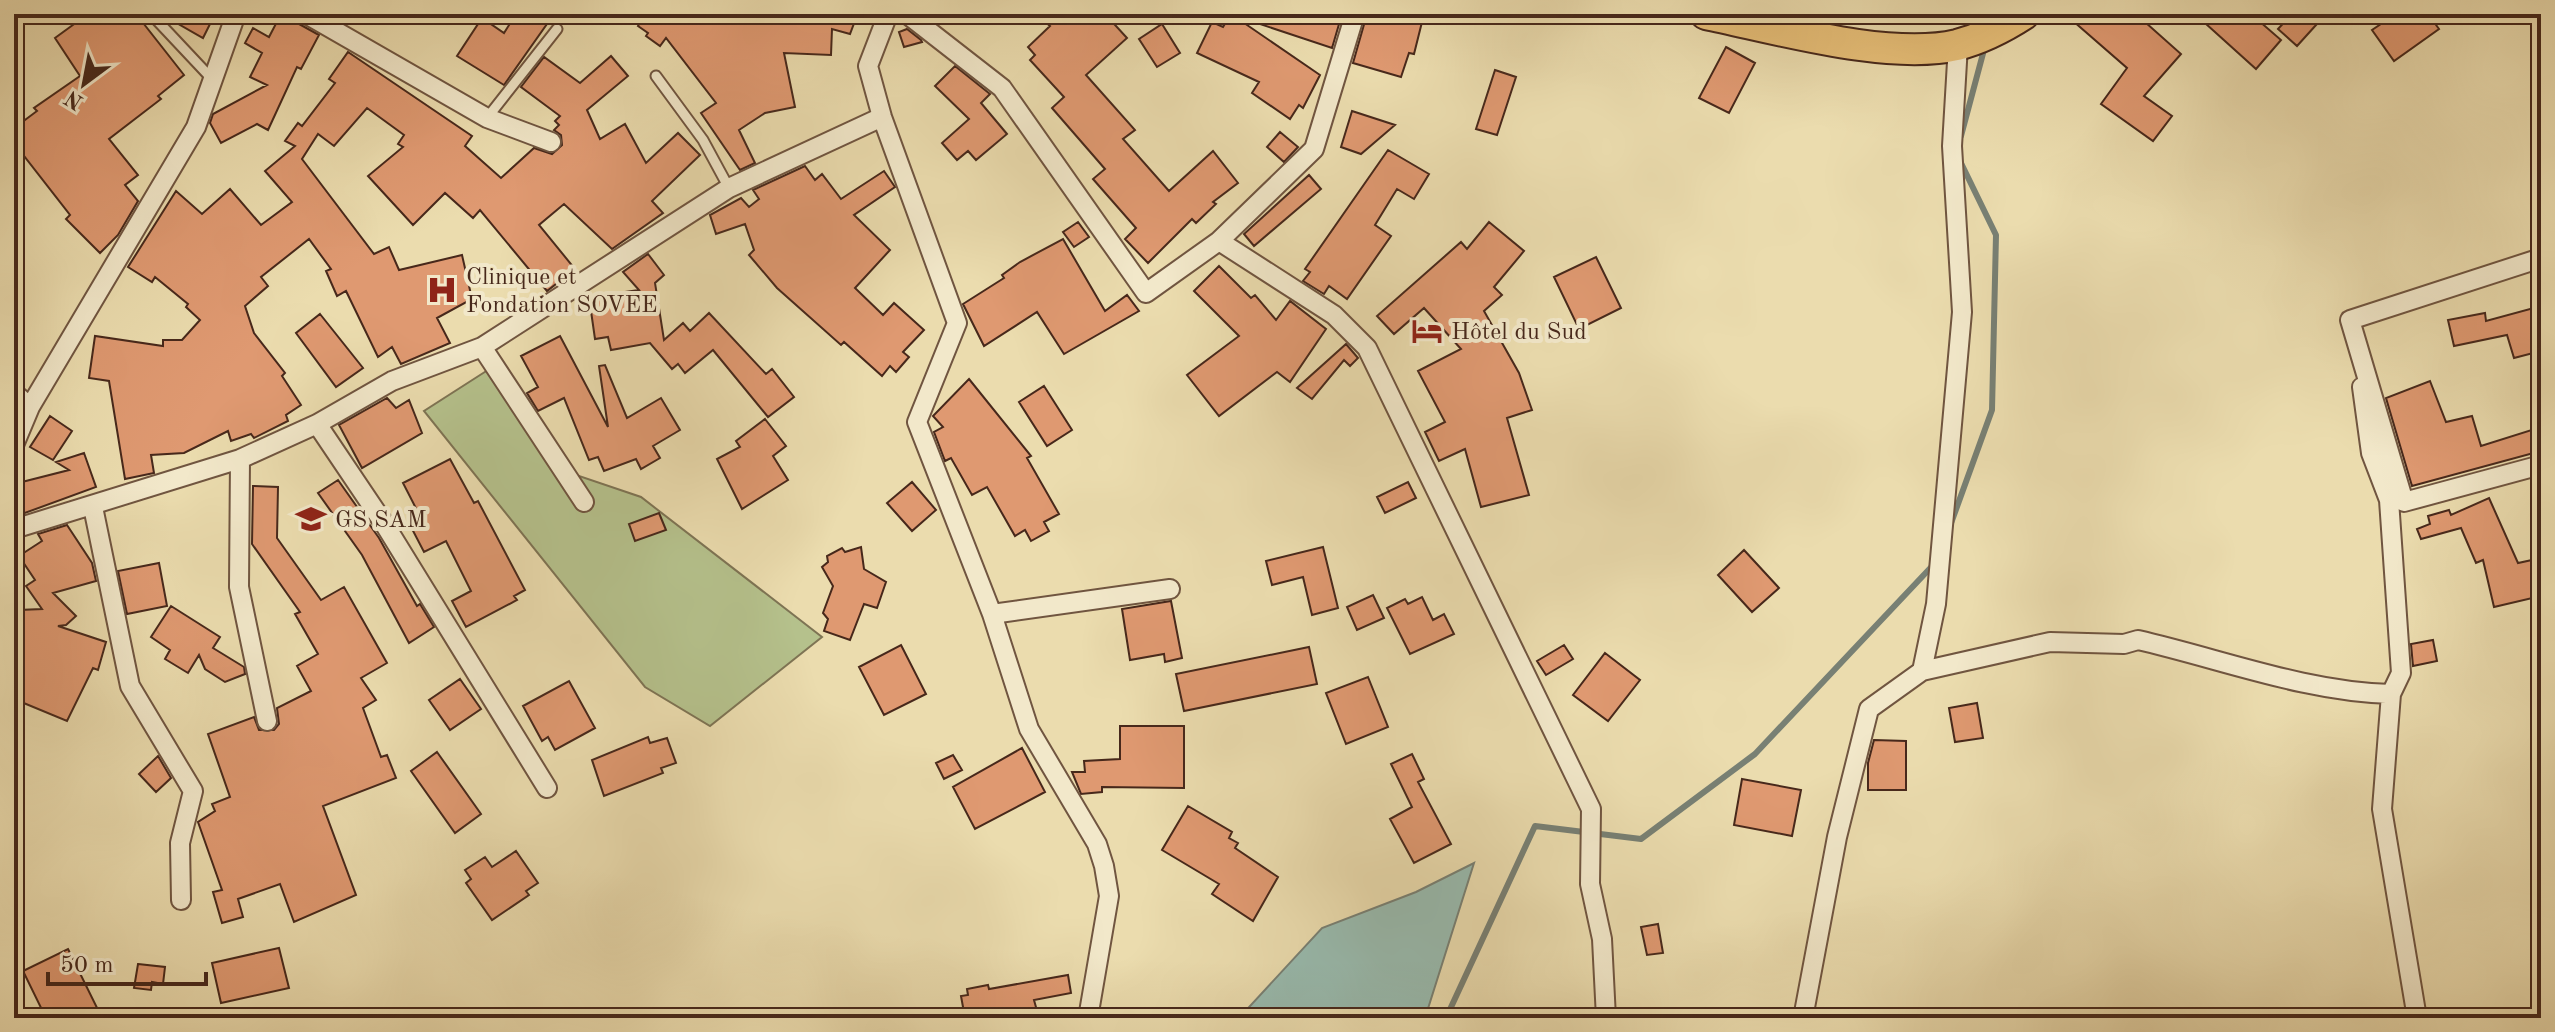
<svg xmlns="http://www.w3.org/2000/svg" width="2555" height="1032" viewBox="0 0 2555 1032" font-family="'Old Standard TT',serif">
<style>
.green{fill:#b5c18c;stroke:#7e7454;stroke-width:2}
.water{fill:#98bbaf;stroke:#788074;stroke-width:2}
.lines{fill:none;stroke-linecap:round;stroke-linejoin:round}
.stream{stroke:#788074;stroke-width:6}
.building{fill:#df9971;stroke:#47281b;stroke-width:2}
.service-casing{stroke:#705540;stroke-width:13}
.minor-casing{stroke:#705540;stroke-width:22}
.primary-casing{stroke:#47281b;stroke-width:34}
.service{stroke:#f2e8ca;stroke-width:9}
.minor{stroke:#f2e8ca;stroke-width:18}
.primary{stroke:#e6be77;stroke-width:30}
.labels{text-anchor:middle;stroke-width:8;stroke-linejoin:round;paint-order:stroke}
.poi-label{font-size:24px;fill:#47281b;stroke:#f2e8ca;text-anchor:start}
</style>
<rect width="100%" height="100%" fill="#ebdcae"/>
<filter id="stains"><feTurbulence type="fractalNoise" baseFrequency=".0025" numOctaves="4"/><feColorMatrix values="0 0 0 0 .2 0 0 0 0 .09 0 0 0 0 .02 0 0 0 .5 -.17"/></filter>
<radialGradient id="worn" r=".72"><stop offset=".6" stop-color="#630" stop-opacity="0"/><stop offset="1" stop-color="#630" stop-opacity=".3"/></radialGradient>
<!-- green -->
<path class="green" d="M491,368L570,473L641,497L822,637L710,726L645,687L424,411Z"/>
<!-- water -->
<path class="water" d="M1474,863L1425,1018H1239L1322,928L1416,892Z"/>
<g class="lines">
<!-- stream -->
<path class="stream" d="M1961,136L1985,46
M1950,526L1992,410L1996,235L1960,161
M1446,1018L1535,826L1641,839L1755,754L1936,562"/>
</g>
<!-- building -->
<path class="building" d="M88,14H136L184,75L158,96L161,99L109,139L138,175L125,185L138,201L118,235L100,253L66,219L70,215L14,143L23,134L17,126L37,111L34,108L80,76L55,38Z
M161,14H215L203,38Z
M281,14L319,35L301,69L297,67L268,130L257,124L221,143L210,123L213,114L267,85L250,77L262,53L245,43L253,28L269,37Z
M516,14H554L504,85L457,56L482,18L504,33Z
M646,14H844L856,18L850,34L832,29L831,55L784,53L795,107L765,113L739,130L755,163L740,170L701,113L716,103L666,38L660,46L646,36L648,33L638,26Z
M1036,14H1105L1127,38L1086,75L1135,130L1123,139L1169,191L1213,151L1238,183L1213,202L1216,204L1196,223L1192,219L1148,263L1125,239L1136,228L1093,179L1105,169L1052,108L1064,97L1030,60L1035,55L1028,47L1050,26Z
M1231,14L1320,75L1303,108L1299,105L1290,119L1252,93L1259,82L1197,53L1212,22L1223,27Z
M1239,14H1342L1332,48L1239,17Z
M1367,14H1389L1422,22L1414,54L1409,53L1401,77L1353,63Z
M2065,14H2136L2181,54L2144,96L2172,116L2153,141L2101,104L2127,68Z
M2195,14H2251L2281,40L2256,69Z
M2292,14H2303L2316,25L2297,46L2278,29Z
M2396,14H2428L2439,29L2394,61L2372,30Z
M1162,24L1180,53L1157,67L1139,39Z
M907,29L921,40L922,42L904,47L899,32Z
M1726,47L1755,63L1729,113L1699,98Z
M348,52L472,136L465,146L501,178L534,148L552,154L562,145L561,135L554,130L559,125L555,121L560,116L521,87L544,57L580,83L611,56L628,76L587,110L600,139L625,124L646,163L678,133L700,155L652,201L663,213L612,249L564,204L539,225L575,269L547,291L480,210L473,218L445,193L413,225L368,176L403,147L398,144L404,135L367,108L334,146L318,134L302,159L374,254L389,247L399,270L462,255L472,299L437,318L450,343L401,364L392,347L378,357L346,291L337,296L326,271L331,269L309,239L261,277L268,286L245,306L254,333L285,373L282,376L301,405L286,415L288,421L254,438L251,434L231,441L228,431L184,453L151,455L154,473L125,479L109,381L89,378L95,336L163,346V340H182L200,320L186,307L188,304L155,277L152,282L128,267L176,191L202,214L230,189L261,225L292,202L265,171L295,146L285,141L298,123L302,126L335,83L329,79Z
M955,66L990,94L981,103L1007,134L976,160L968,151L957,160L942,143L969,119L935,86Z
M1495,70L1516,77L1497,135L1476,129Z
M1352,111L1395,125L1361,154L1341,147Z
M1280,132L1298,147L1284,162L1267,147Z
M1388,150L1429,174L1414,199L1397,189L1375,225L1391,236L1347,299L1329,286L1324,294L1303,281L1310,272L1305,269Z
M805,166L815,180L822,174L841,199L884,171L895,187L854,215L890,250L855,288L883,315L894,303L924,330L903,352L909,357L896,372L890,366L882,376L844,342L841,345L777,288L749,255L754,250L745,224L716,234L710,215L741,198L749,207L759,199L753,190Z
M1309,175L1321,189L1254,246L1244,234Z
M1078,222L1089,237L1074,247L1063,232Z
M1489,222L1524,251L1494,287L1502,295L1484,311L1519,373L1532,410L1507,418L1529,495L1481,507L1465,449L1439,461L1425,432L1445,422L1418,371L1461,349L1424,308L1394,334L1377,316L1461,242L1467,249Z
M1063,239L1105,311L1127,295L1139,311L1064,354L1037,312L984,346L963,304L1004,278L1002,275L1020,262Z
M648,254L664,275L655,283L664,340L683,323L690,331L709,313L766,374L772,369L794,397L768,417L713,350L685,373L678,364L672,369L650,343L611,350L608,337L595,339L589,297L639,290L623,272Z
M1596,257L1621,308L1579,329L1554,277Z
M1219,266L1251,298L1255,295L1276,320L1290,301L1326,329L1290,382L1277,372L1219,416L1187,375L1239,336L1194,291Z
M2541,306V351L2514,358L2507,335L2454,346L2448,320L2485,313L2486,321Z
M320,314L363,368L336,387L296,333Z
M560,336L608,427L599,366L605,365L627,418L661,398L680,430L653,446L660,458L641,469L636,459L604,471L598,457L589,460L564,398L538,411L527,393L538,387L521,356Z
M1346,344L1358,358L1350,366L1344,360L1312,399L1297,388Z
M969,379L1031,456L1027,458L1059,514L1044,522L1049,531L1031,541L1025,530L1015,536L987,487L972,495L951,458L945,461L934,432L943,427L933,416Z
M2430,381L2446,422L2472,416L2481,446L2541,427V451L2412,486L2386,398Z
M1044,386L1072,430L1047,446L1019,402Z
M387,398L396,408L409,400L422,433L362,468L339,425Z
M50,416L72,431L53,460L30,447Z
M765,419L786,446L773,456L788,480L742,509L717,459L740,447L736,441Z
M84,453L96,487L22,514L14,484L69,470L56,462Z
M450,459L474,503L478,501L525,590L514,596L517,600L466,627L452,601L471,591L446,541L424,552L410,525L422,520L403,483Z
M338,480L379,538L417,606L420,604L434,627L409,643L362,555L318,493Z
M912,482L936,510L912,531L887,503Z
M1408,482L1416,498L1385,513L1377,497Z
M253,486L278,487L277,538L321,600L344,587L387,663L361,678L376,700L363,708L381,757L387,755L396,778L323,806L356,895L294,922L280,884L238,899L243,917L222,923L213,892L222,890L198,822L215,811L212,804L230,797L208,734L254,717L259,730H274L279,724L277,708L311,691L297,666L318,654L295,614L300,612L252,544Z
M2489,498L2518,563L2541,558V596L2494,607L2483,560L2476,563L2461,528L2421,539L2417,529L2430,524L2428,516L2449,510L2451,515Z
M659,513L666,530L635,541L629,524Z
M67,525L92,563L96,581L53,593L76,616L66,625L58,626L106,642L98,670L93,668L67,721L14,699V616L20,615L19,610L42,609L26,586L35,580L19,556L42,541L38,534Z
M861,547L864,569L886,582L877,608L864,604L850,640L824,631L828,619L823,613L833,586L822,567L828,562L827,556L842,548L845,552Z
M1323,547L1338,608L1312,615L1303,577L1272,585L1266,561Z
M1744,550L1779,588L1752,612L1718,575Z
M159,563L167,606L127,614L118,571Z
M1373,595L1384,618L1357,630L1347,607Z
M1422,597L1433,620L1444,614L1454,634L1410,654L1387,608L1405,599L1408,604Z
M1171,601L1182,658L1165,662L1164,654L1130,660L1122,609Z
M171,606L220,637L213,648L244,667L245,674L225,682L205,669L199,655L188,673L165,659L170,650L151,637Z
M2433,640L2437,661L2413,666L2411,644Z
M901,645L926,694L884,715L859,667Z
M1564,645L1573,659L1546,675L1537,661Z
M1309,647L1317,684L1184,711L1176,674Z
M1605,653L1640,680L1608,721L1573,695Z
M1368,677L1388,727L1346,744L1326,693Z
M460,679L481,709L450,730L429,700Z
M569,681L595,728L555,750L548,737L542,741L523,706Z
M1977,703L1983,738L1955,742L1949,708Z
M1120,726H1184V788L1102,787V792L1081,794L1072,772H1085L1084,761L1120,759Z
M648,737L650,743L667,738L676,763L661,768L663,773L604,796L592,760Z
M1874,740L1906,741V790H1868V763Z
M1022,748L1045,792L975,829L953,787Z
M437,752L481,814L455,833L411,771Z
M1412,754L1424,779L1418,782L1451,844L1414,863L1390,819L1412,807L1391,764Z
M953,755L962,770L944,779L936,763Z
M158,756L171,778L156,792L139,774Z
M1742,779L1801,790L1792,836L1734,825Z
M1188,806L1232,832L1229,838L1238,843L1235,848L1278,877L1253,921L1212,894L1219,884L1162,850Z
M516,851L538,883L526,891L529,895L492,920L466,883L471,879L465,870L485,857L492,867Z
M1658,924L1663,953L1647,955L1641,927Z
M279,948L289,988L221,1003L212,963Z
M68,949L102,1018H46L23,971Z
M138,964L165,967L163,984L152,982L151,990L134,988Z
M1068,975L1071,993L1034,1000L1039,1018H965L961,996L968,995L967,989L988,985L989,989Z"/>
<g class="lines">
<!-- service casing -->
<g class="service-casing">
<path id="service" d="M151,14L213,80
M656,76L703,140L729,188
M487,118L557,29"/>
</g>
<!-- minor casing -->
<g class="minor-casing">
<path id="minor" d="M306,14L487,118L551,142
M888,14L868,66L882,117L957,323L917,422L992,614L1029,729L1097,844L1104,866L1109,896L1088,1018
M907,14L1002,88L1146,293L1219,241L1314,149L1355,14
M1219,241L1334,315L1367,348L1591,809L1590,884L1602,939L1606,1018
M2541,258L2350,320L2404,502L2541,465
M482,347L584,502
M2369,384L2362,387L2371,453L2389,500L2401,673L2391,694L2382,809L2417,1018
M14,393L30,407
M317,424L385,525L547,788
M14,445L30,407L196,127L236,14
M240,459L239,587L267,721
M93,507L130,686L193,791L180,843L181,900
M14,529L240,459L317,424L392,381L482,347L729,188L882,117
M992,614L1170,589
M1922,671L1936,604L1962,312L1952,146L1958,45
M1803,1018L1837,837L1869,709L1922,671L2050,642L2124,644L2138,640C2221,659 2306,692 2391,694"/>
</g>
<!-- primary casing -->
<g class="primary-casing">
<path id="primary" d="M1706,14C1775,28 1889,61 1957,45C1980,39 2004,27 2024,14"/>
</g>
<!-- service -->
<use href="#service" class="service"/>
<!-- minor -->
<use href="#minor" class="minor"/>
<!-- primary -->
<use href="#primary" class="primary"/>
</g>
<!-- icons -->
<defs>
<g id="hospital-bare" transform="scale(2.4)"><path d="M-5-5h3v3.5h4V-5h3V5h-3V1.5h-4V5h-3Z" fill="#8f2418" stroke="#f2e8ca" stroke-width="2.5" paint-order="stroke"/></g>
<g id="hotel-bare" transform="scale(2.4)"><path d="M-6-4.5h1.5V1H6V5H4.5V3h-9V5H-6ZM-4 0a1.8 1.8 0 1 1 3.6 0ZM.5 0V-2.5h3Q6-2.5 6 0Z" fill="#8f2418" stroke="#f2e8ca" stroke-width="2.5" paint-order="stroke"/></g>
<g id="school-bare" transform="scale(2.4)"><path d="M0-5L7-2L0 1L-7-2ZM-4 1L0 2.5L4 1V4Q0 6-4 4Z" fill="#8f2418" stroke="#f2e8ca" stroke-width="2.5" paint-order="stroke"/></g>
</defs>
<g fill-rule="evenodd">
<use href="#hospital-bare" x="442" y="290"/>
<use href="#hotel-bare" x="1427" y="331"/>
<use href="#school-bare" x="311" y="519"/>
</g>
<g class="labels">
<!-- poi labels -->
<g class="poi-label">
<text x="466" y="284">Clinique et<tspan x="466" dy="28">Fondation SOVEE</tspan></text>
<text x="1451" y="339">Hôtel du Sud</text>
<text x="335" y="527">GS SAM</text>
</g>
</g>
<!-- margin -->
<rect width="2555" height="1032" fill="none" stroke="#ebdcae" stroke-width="48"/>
<rect x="16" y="16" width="2523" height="1000" fill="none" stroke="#47281b" stroke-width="4"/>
<rect x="24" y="24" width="2507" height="984" fill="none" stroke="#47281b" stroke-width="2"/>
<!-- north arrow -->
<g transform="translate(84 84) rotate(212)" stroke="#f2e8ca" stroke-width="6" paint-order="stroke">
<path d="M0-6L14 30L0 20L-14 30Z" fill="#47281b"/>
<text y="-12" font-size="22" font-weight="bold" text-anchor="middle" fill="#47281b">N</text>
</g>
<!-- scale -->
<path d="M48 972v12h158v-12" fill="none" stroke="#47281b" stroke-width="4"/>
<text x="60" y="972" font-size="24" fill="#47281b" stroke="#f2e8ca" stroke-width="6" paint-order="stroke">50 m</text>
<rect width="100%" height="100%" filter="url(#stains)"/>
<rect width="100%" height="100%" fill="url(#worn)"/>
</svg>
